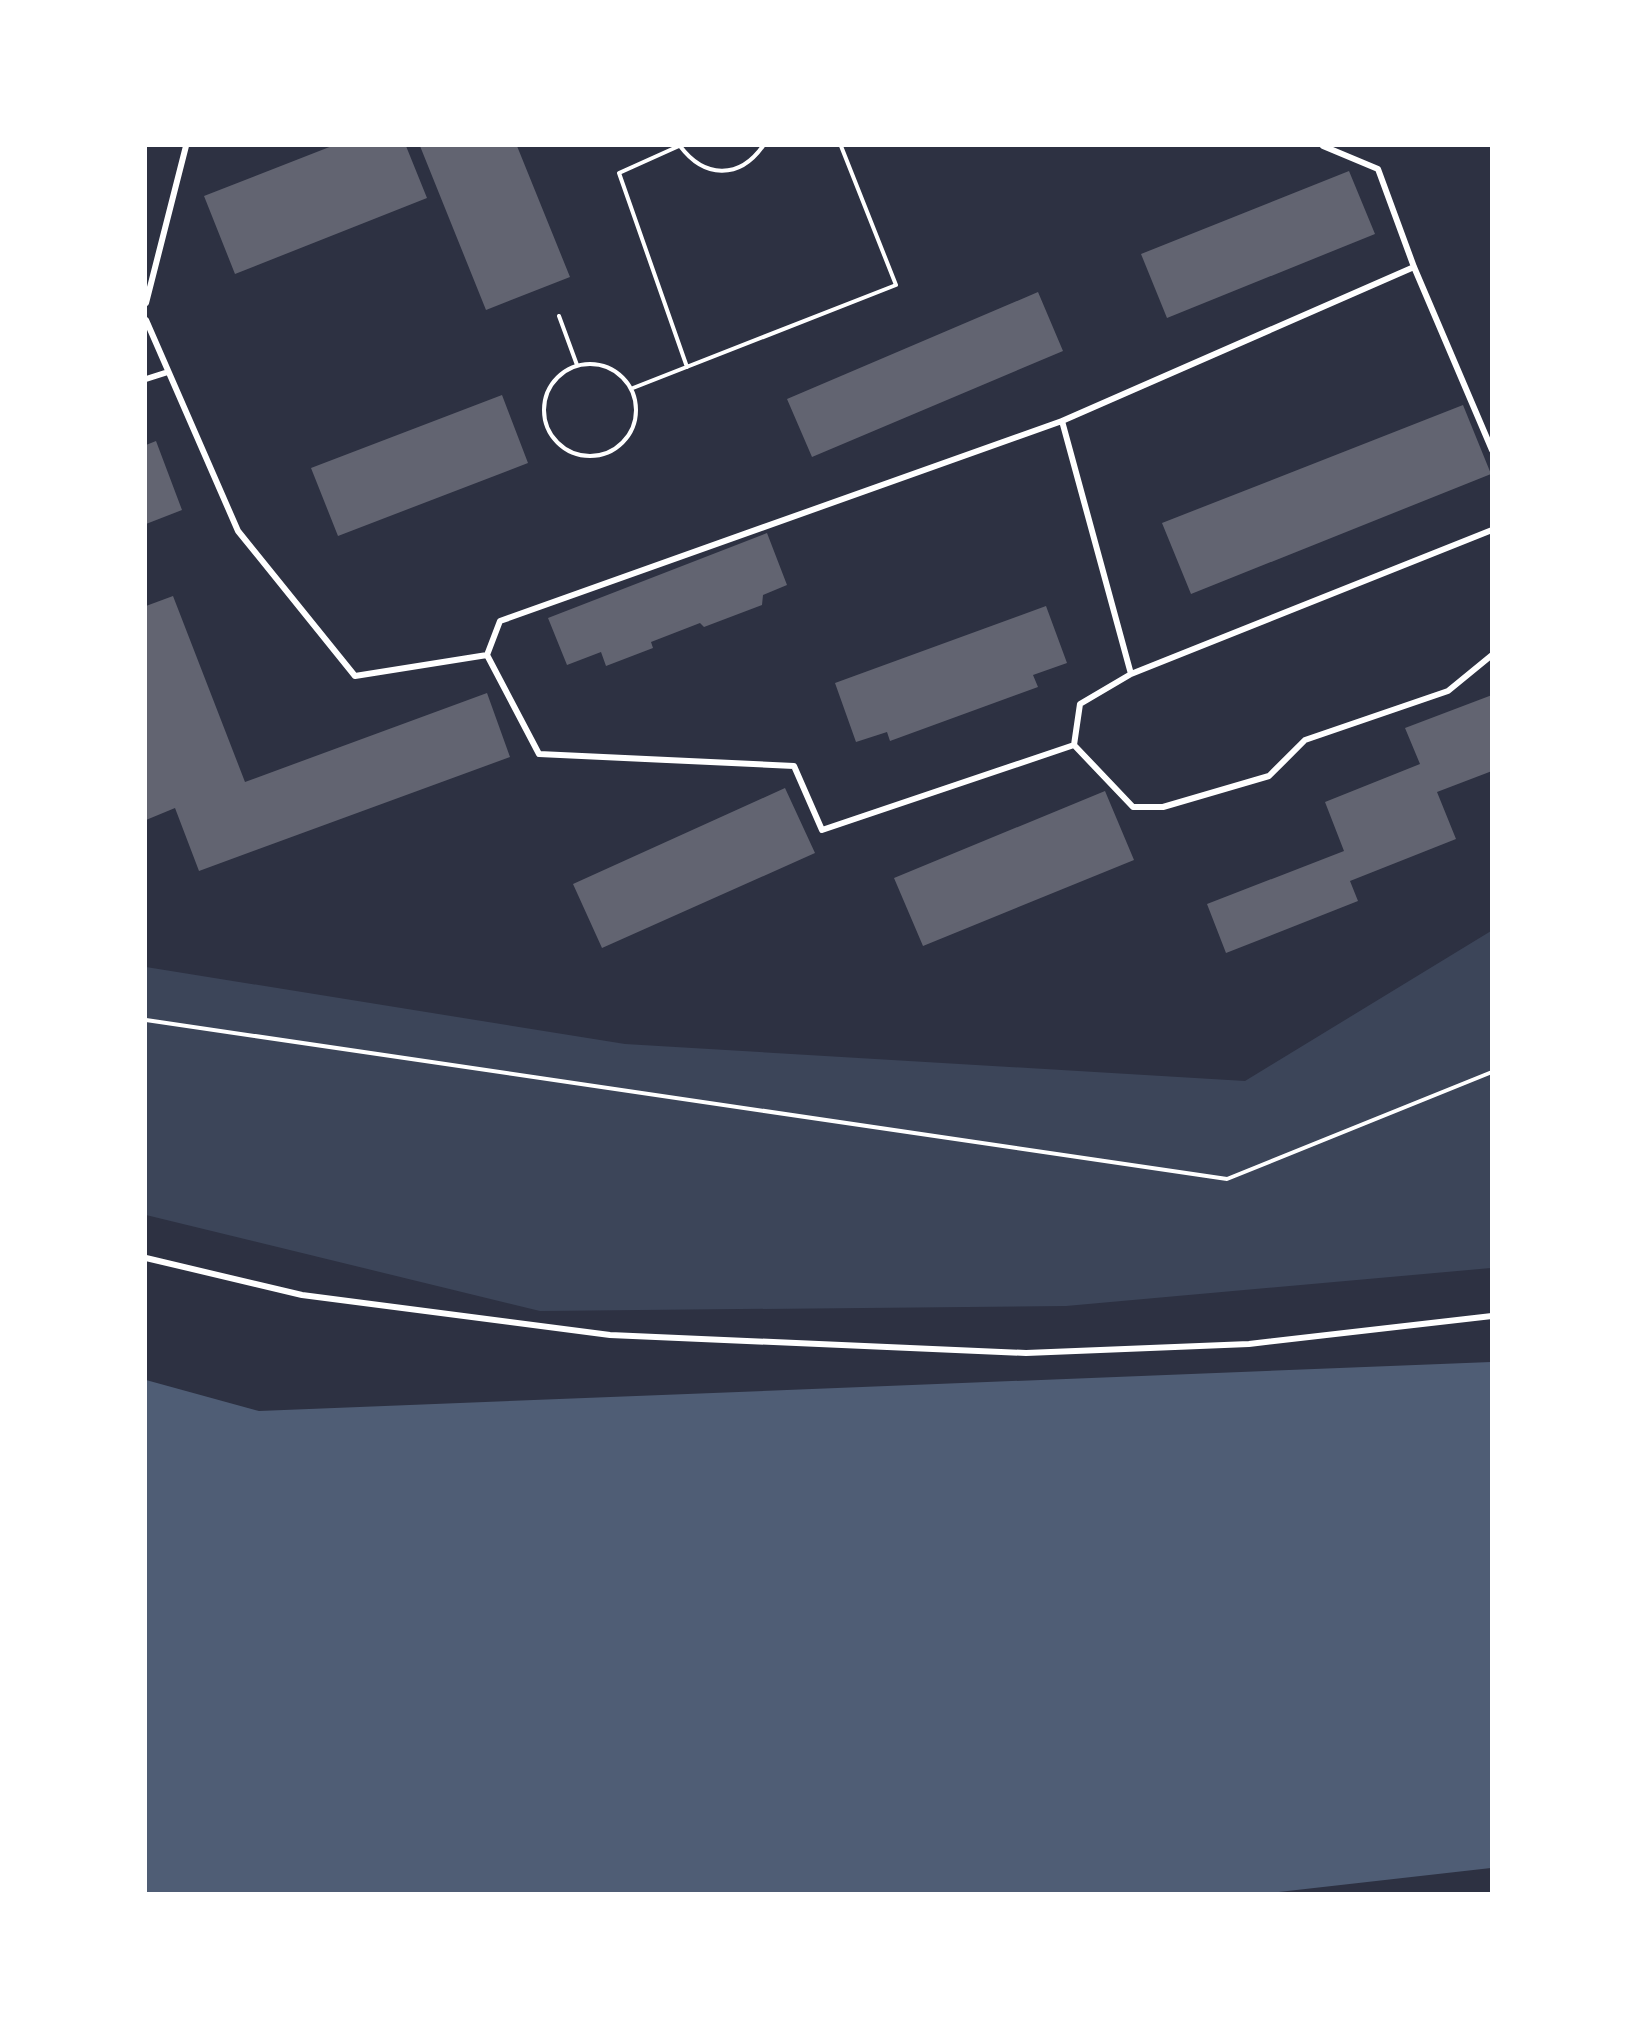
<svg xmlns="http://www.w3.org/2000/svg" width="1637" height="2039" viewBox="0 0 1637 2039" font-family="Overpass,sans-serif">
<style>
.green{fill:#3c4559}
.water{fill:#4f5d75}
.building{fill:#626471}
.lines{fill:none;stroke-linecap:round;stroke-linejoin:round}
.path{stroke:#fff;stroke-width:4}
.minor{stroke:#fff;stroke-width:6}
</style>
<rect width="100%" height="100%" fill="#2d3142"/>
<!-- green -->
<path class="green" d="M1491,931V1268L1066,1306L540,1311L146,1215V967L625,1044L1245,1081Z"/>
<!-- water -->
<path class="water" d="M1491,1362V1868L1261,1894L146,1893V1380L259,1411Z"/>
<!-- building -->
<path class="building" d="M332,146H406L427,198L235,274L204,196Z
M420,146H517L570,277L486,310Z
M1349,171L1375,234L1167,318L1141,254Z
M1038,292L1063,351L812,457L787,399Z
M502,395L528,463L338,536L311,468Z
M1463,405L1491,474L1191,594L1162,523Z
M156,441L182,510L146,524V445Z
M767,533L787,585L763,595L762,605L704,627L700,623L651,642L653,648L606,666L601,652L567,665L548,618Z
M173,596L245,782L487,693L510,757L199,871L175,808L146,820V606Z
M1046,606L1067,663L1033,675L1038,687L890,741L887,732L856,742L835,683Z
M1492,695V771L1437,792L1456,839L1350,881L1358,901L1226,953L1207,904L1344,851L1325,802L1420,764L1405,728Z
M785,788L815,853L602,948L573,884Z
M1105,791L1134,860L923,946L894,878Z"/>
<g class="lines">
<!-- path -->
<path class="path" d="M679,146L619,173L687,367
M680,146C704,178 739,180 763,146
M559,316L577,365
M544 410a46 46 0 1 1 92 0a46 46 0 1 1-92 0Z
M633,388L896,285L841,146
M146,1020L1227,1179L1492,1072"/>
<!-- minor -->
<path class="minor" d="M1323,146L1378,169L1414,267L1492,450
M146,303L186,146
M146,320L238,531L355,676L487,655L539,754L794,766L822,830L1074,745
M146,379L168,372
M1062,421L1131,674L1080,704L1074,745L1133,807H1163L1269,776L1305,740L1448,691L1492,655
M487,655L500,621L1062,421L1414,267
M1131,674L1492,530
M146,1258L302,1295L610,1335L1026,1353L1249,1344L1492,1316"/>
</g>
<!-- border -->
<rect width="1637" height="2039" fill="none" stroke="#ffffff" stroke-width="294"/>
</svg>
